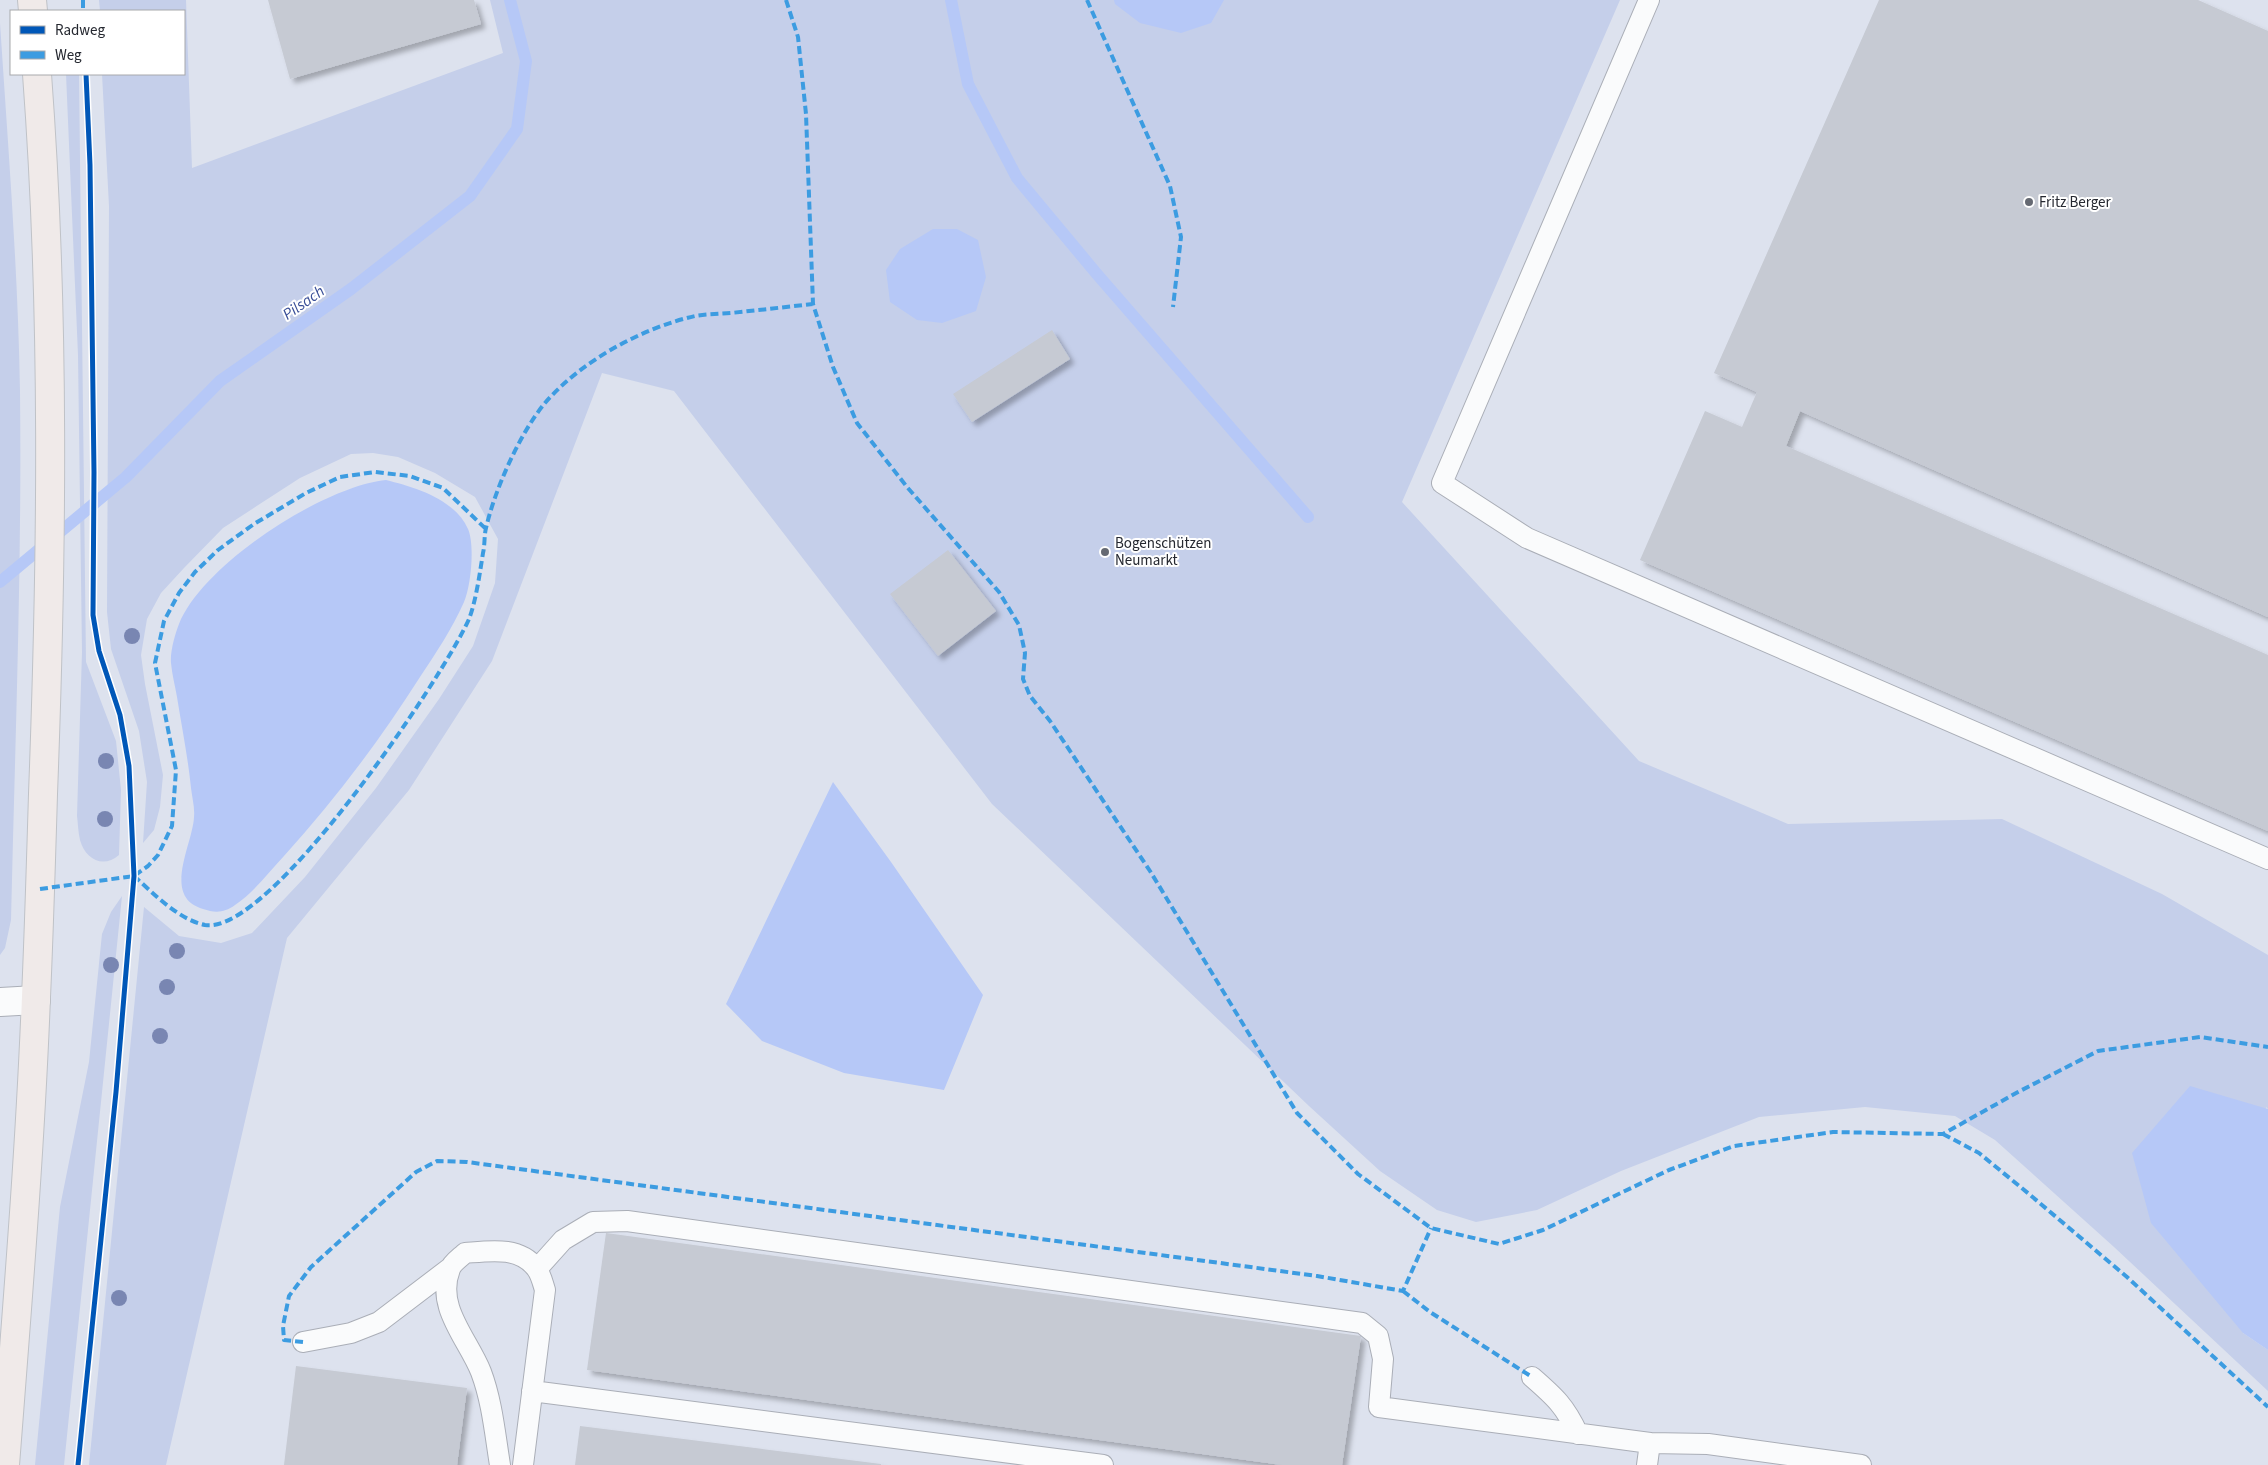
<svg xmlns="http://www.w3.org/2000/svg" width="2268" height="1465" viewBox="0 0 2268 1465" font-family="'Source Sans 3',sans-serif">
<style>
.green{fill:#c5cfea}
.water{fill:#b6c8f7}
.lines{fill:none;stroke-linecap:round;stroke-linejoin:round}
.stream{stroke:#b6c8f7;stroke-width:12}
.building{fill:#c6cad3;filter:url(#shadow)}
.lane-casing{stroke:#aaaeb7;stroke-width:22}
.street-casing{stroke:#aaaeb7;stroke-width:30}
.primary-casing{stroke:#bfc2c7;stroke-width:30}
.lane{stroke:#fafbfc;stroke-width:20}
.street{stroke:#fafbfc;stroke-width:28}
.primary{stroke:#f0eae9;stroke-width:28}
.quiet{stroke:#3c9ce1;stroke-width:4;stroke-dasharray:8 4;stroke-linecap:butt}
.cycleway-casing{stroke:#fff;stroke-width:8}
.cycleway{stroke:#0057b8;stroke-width:5}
.tree{fill:#7986b2}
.poi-dot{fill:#656972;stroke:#fff;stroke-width:2}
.labels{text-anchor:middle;stroke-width:4;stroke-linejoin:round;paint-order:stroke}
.poi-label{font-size:15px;fill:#252830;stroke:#fff;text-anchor:start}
.water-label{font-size:16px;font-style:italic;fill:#394e97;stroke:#fff}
</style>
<defs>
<filter id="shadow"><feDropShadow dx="4.5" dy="4.5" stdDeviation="2.5" flood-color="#0004"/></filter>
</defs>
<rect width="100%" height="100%" fill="#dde2ee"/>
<!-- green -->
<path class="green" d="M99,0H186L192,168L503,53L490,0H1620L1402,502L1639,761L1788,824L2002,819L2162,894L2268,955V1109L2266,1107L2243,1333L2268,1350V1391L2114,1247L1995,1140L1955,1116L1865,1107L1759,1117L1621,1171L1537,1210L1476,1222L1437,1210L1380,1171L1309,1106L992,804L674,391L602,373L492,661L409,790L287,938L166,1465H89L144,907L179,936L221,943L252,933L305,877L376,788L439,699L473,646L495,583L498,539L475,497L435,473L398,457L373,453L351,454L300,478L223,528L184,568L161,593L147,619L141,655L145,684L163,775L160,807L154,830L143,843L147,782L139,731L111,649L107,612L109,206L102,74H184V11H100Z
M0,23C8,146 18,269 20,392C22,568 15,744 11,920L5,948L0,955Z
M66,74H79L86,662L116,741L121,790L119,855C103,869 85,859 80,840C78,832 78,823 77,816L82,652L78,355Z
M122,896L64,1465H35L60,1207L89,1062L102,934L111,912Z"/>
<!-- water -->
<path class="water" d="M1114,0H1224L1211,23L1181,33L1140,23L1115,4Z
M933,229H957L978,240L986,277L976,311L942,323L917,320L890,302L886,270L900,249Z
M386,480C414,487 455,499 468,529C475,545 471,586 464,602C452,629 436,653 420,677C380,740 334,801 284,856C269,872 254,892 235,905C224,913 215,913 203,909C161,897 193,844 194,817C195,808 192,797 191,788C188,758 182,728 177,697C175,686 172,674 171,663C170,652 175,634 179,624C203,564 324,486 386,480Z
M833,782L891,862L983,995L944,1090L844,1073L762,1041L726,1004Z
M2190,1086L2268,1109V1350L2243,1333L2151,1223L2132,1153Z"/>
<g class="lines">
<!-- stream -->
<path class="stream" d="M951,0L968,84L1017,178L1096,273L1308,517
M0,582L126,477L220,381L351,289L470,196L517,129L526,61L510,0"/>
</g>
<!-- building -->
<path class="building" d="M268,0H474L481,24L290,79Z
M1879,0H2198L2268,31V617L1800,411L1786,446L2268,655V831L1640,560L1705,411L1742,427L1757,392L1714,373Z
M1052,330L1070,359L972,422L953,394Z
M948,550L996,611L938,656L890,594Z
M606,1233L1361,1336L1342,1465H1282L587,1370Z
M296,1366L467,1388L457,1465H284Z
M580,1426L881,1464V1465H575Z"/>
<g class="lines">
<!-- lane casing -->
<g class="lane-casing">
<path id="lane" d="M1649,0L1442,483L1527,538L2268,859
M537,1269L563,1240L593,1222L627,1221L1362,1323L1378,1336L1383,1359L1379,1407L1650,1443
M303,1342L351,1333L379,1322L450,1268
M1532,1377C1555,1397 1565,1406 1578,1434
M532,1391L1103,1465
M500,1465C495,1434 492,1401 481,1372C468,1339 435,1307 450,1269C452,1263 461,1257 465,1253C490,1251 519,1246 536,1268C541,1274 543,1284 545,1290L523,1465
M1647,1465L1650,1443L1708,1444L1861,1465"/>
</g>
<!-- street casing -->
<g class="street-casing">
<path id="street" d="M0,1002L36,1000"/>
</g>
<!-- primary casing -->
<g class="primary-casing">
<path id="primary" d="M32,0L33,11
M5,1465C17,1309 30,1153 36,997C39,930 41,862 43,794C52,554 55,314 37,74"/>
</g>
<!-- lane -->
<use href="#lane" class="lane"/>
<!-- street -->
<use href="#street" class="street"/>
<!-- primary -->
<use href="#primary" class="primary"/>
<!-- quiet -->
<path class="quiet" d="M83,0V11
M786,0L798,37L806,114L813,304L833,367L857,423L907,487L999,592L1019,625L1025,653L1023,679L1030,696L1050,721L1150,871L1297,1113L1358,1174L1431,1228L1499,1244L1543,1230L1669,1170L1734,1146L1833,1132L1943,1134L2018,1092L2098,1051L2200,1037L2268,1047
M1087,0L1170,186L1181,237L1173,307
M134,876C153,893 179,920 205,925C270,936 444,676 469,619C476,601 480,572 483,553C485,545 484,536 486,528C495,489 520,433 545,403C581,361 642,328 695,316C707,314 719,314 731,313C759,310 786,307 813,304
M40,889L134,876L148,866L158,855L172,826L176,770L155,663L164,621L179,593L195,572L218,550L254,524L306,493L340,477L375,472L410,476L443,488L486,529
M1943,1134L1979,1153L2029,1194L2127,1277L2268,1407
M1403,1291L1430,1312L1532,1377
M303,1342L284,1340L283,1326L289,1296L311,1267L416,1172L437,1161L467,1162L1317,1276L1403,1291L1431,1228"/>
<!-- cycleway casing -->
<g class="cycleway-casing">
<path id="cycleway" d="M78,1465L116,1092L134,876L129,766L120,715L99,651L93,615L94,472L90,165L86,74"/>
</g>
<!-- cycleway -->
<use href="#cycleway" class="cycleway"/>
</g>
<!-- trees -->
<g class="tree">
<circle cx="132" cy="636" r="8"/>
<circle cx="106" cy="761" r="8"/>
<circle cx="105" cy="819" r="8"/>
<circle cx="177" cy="951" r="8"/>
<circle cx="111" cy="965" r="8"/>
<circle cx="167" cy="987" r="8"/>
<circle cx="160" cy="1036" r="8"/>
<circle cx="119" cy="1298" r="8"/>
</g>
<!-- markers -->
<g class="poi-dot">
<circle cx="2029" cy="202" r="5"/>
<circle cx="1105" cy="552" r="5"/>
</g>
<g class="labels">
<!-- poi labels -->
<g class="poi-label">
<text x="2039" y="207">Fritz Berger</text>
<text x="1115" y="548">Bogenschützen<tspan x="1115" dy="17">Neumarkt</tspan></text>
</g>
<!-- water labels -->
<g class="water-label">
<text transform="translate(303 302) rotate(-35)" y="6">Pilsach</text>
</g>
</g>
<!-- legend -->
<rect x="10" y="10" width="175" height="65" fill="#ffffff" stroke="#a8a9ac"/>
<rect x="20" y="26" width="25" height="8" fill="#0057b8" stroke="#a8a9ac"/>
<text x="55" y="35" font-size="15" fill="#252830">Radweg</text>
<rect x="20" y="51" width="25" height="8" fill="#3c9ce1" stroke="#a8a9ac"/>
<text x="55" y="60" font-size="15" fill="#252830">Weg</text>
</svg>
